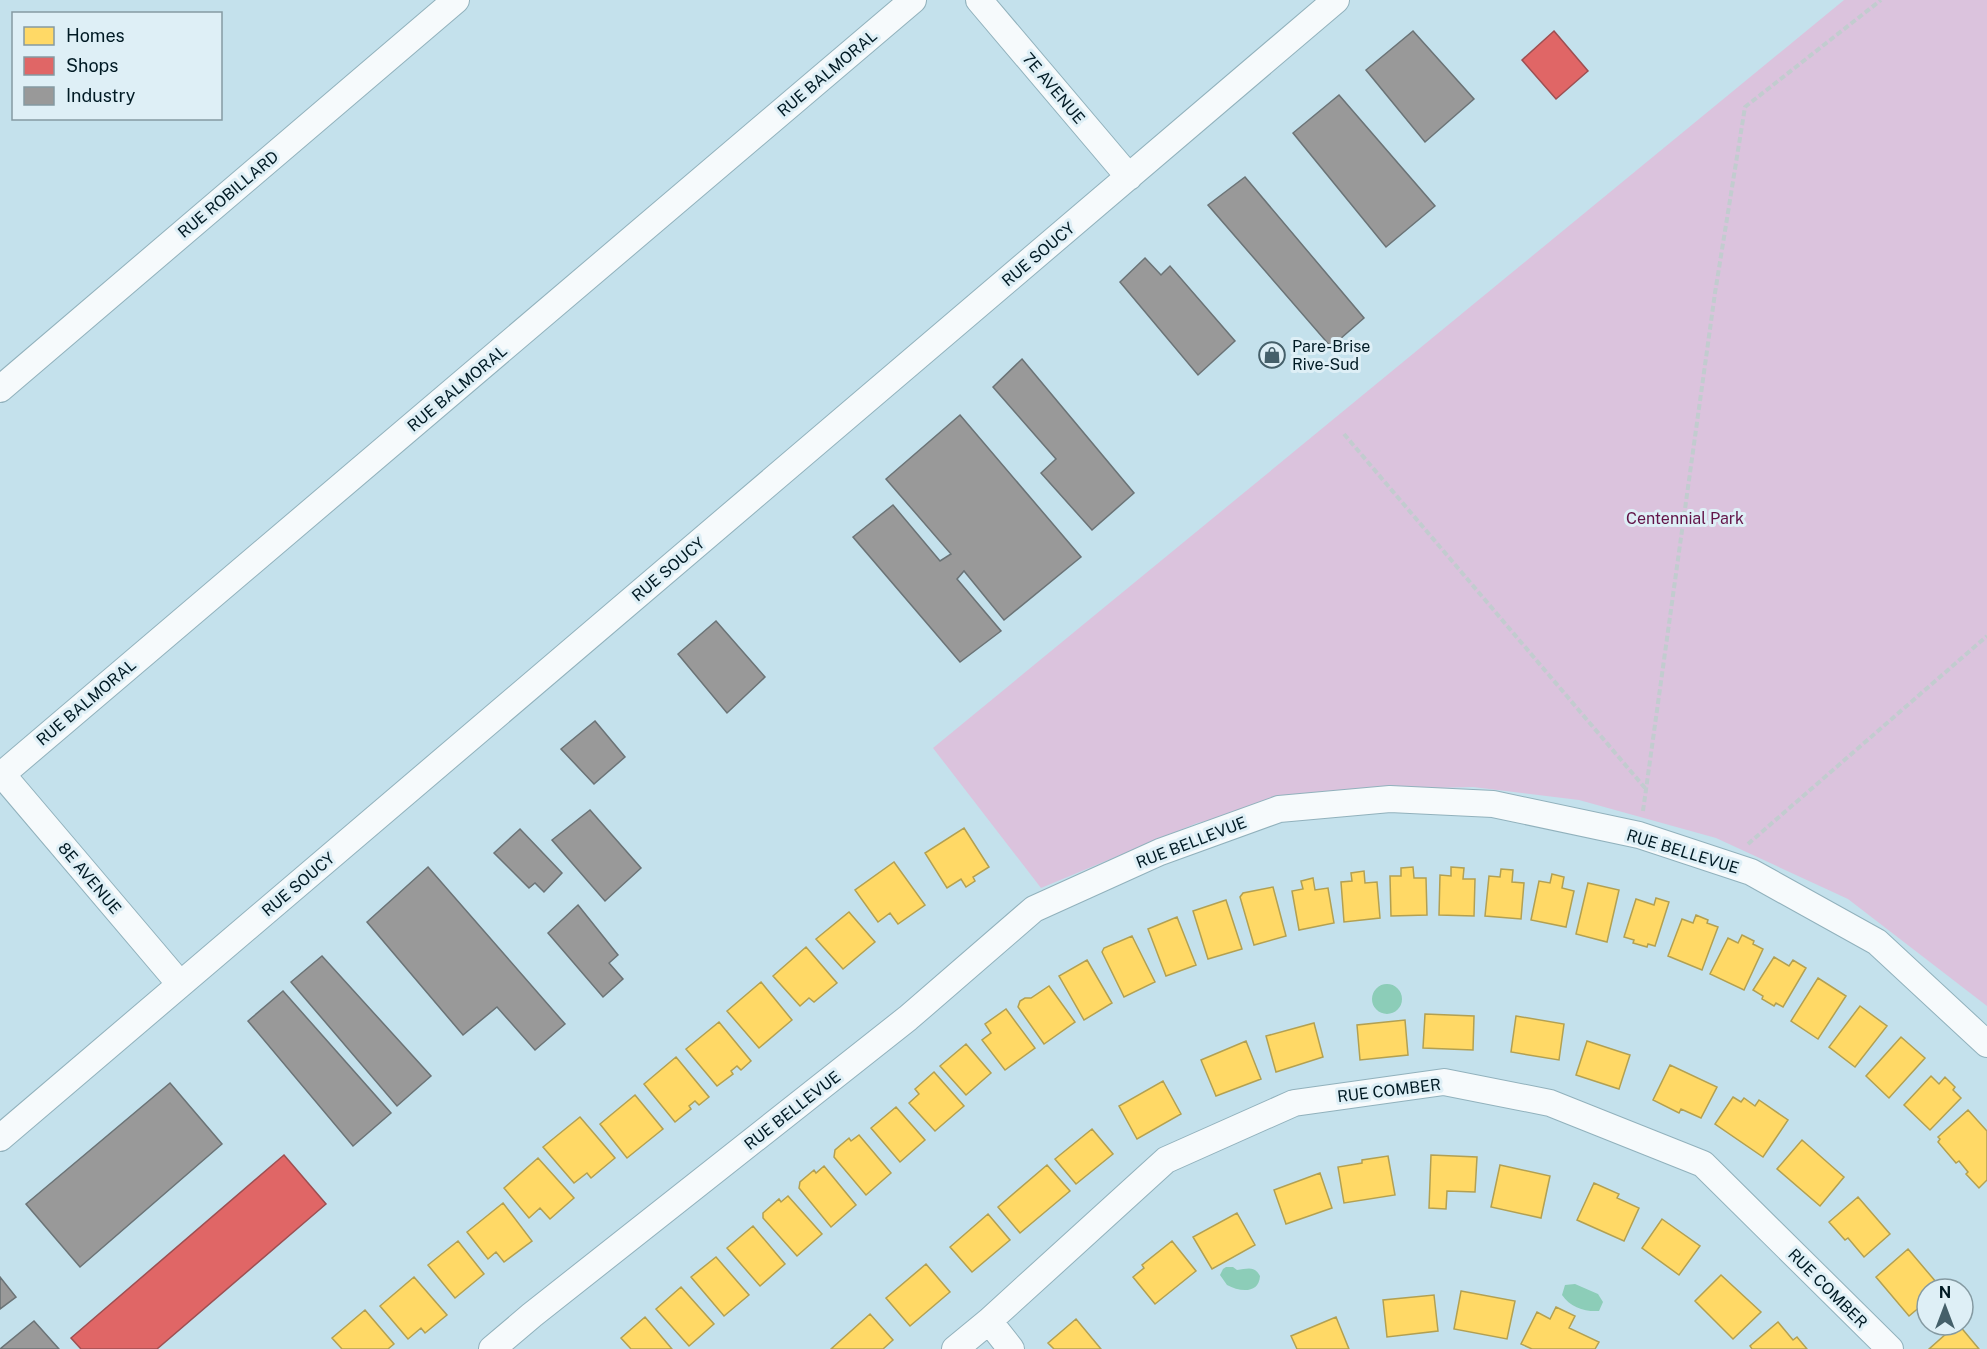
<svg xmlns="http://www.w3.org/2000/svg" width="1987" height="1349" viewBox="0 0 1987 1349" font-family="'Public Sans',sans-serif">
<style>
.green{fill:#dbc3dd}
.water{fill:#8ccdb8}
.homes{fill:#ffd966;stroke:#b2a052;stroke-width:1.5}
.shops{fill:#e06666;stroke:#9d4f52;stroke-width:1.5}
.industry{fill:#999;stroke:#6b7376;stroke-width:1.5}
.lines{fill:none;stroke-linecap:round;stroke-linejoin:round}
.street-casing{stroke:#91b1bc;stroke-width:28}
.path{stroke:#c2cccf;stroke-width:4;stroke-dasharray:6 3;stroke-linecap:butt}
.street{stroke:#f6fafc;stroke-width:26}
.labels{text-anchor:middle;stroke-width:6;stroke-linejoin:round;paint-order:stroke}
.street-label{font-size:16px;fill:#001a24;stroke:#deeff6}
.poi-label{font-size:16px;fill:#001a24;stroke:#deeff6;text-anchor:start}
.park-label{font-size:16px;fill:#621448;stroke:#deeff6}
</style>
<rect width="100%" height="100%" fill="#c4e1ec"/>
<!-- green -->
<path class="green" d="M1844,0H1987V1006L1848,899L1716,838L1579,800L1473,787L1356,790L1197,823L1041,888L933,748Z"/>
<!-- water -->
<path class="water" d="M1372 999a15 15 0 1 1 30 0a15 15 0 1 1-30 0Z
M1226,1267H1233L1237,1270C1247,1269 1254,1265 1260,1276C1259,1294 1240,1292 1227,1285L1220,1275L1223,1269Z
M1575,1284L1598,1294L1603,1302L1599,1311C1585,1312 1570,1307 1562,1295L1565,1285Z"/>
<!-- homes -->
<path class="homes" d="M964,828L989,867L973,877L975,881L966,887L961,879L947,888L925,853Z
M894,862L925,905L898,924L890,913L878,922L855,890Z
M1413,867L1414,878H1426L1427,915L1391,916L1390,876H1401V868Z
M1451,867L1464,868L1463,879H1475L1474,916L1439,915L1440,875L1451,876Z
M1501,869L1513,870L1512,882L1524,883L1521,919L1485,916L1489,876L1500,877Z
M1364,871L1365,883L1377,882L1380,918L1344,922L1341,882L1352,881L1351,873Z
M1552,874L1564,877L1562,888L1574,891L1566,927L1531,920L1539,881L1550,883Z
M1313,878L1315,890L1328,888L1334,923L1299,930L1292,891L1303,889L1301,881Z
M1588,883L1619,890L1607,942L1576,934Z
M1273,887L1286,936L1254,945L1240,897L1243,893Z
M1656,898L1669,902L1655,946L1648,944L1647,947L1633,943L1634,940L1624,937L1636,899L1654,905Z
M1226,900L1242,949L1208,959L1193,911Z
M849,912L875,942L843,969L816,939Z
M1696,915L1708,920L1707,923L1718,927L1702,970L1668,956L1682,919L1693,923Z
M1177,917L1196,965L1166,976L1148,929Z
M1742,935L1754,941L1753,944L1763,949L1744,990L1710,974L1728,938L1738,943Z
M1132,936L1155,982L1124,997L1102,952L1104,948Z
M806,947L837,983L814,1002L809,998L800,1006L773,976Z
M1774,957L1789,966L1793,960L1806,968L1783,1007L1776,1003L1774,1006L1762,999L1763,996L1753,990Z
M1087,960L1112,1003L1084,1020L1059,976Z
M1818,978L1846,996L1818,1039L1791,1021Z
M761,982L792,1020L759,1048L727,1011Z
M1049,986L1075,1022L1044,1044L1018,1007L1020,1001L1025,998H1031Z
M1860,1006L1887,1026L1855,1067L1829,1047Z
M1006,1009L1035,1048L1005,1070L982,1040L991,1033L985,1024Z
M1425,1014L1474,1016L1473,1050L1423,1048Z
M1516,1016L1564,1024L1559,1060L1511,1052Z
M1405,1020L1408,1055L1360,1060L1357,1025Z
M719,1022L751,1061L741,1070L737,1066L731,1071L733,1074L717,1086L686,1049Z
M1314,1023L1323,1057L1276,1072L1266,1036Z
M1901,1037L1925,1058L1889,1098L1866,1076Z
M1246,1041L1261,1079L1216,1096L1201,1060Z
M1587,1041L1630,1055L1619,1089L1576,1075Z
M966,1044L991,1073L966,1095L940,1066Z
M676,1057L709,1097L699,1105L695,1101L689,1106L691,1109L675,1122L644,1084Z
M1670,1065L1717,1087L1701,1118L1681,1109L1679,1113L1653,1100Z
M934,1072L964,1106L935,1131L909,1103L919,1094L915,1089Z
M1931,1076L1939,1084L1945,1077L1955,1087L1953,1090L1961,1098L1930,1130L1904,1105Z
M1163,1081L1181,1114L1137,1139L1119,1106Z
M635,1095L663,1129L627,1158L600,1124Z
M1733,1097L1741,1102L1744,1098L1755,1106L1759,1100L1788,1120L1763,1157L1715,1124Z
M896,1107L925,1140L900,1162L871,1128Z
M1968,1110L1987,1131V1180L1979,1188L1966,1174L1968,1172L1959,1161L1956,1163L1938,1142L1940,1139L1938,1137Z
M580,1117L615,1158L591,1178L587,1173L574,1183L543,1147Z
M1092,1129L1113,1154L1076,1184L1055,1159Z
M859,1135L891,1173L866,1195L834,1157L835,1150L849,1138L851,1141Z
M1802,1140L1844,1177L1820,1206L1777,1169Z
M1431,1155L1477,1157L1475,1192L1447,1191L1446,1209L1429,1208Z
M1388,1156L1395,1195L1344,1203L1338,1167L1362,1163V1160Z
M538,1158L574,1198L550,1219L540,1208L529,1218L504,1188Z
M1047,1165L1070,1191L1020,1233L998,1207Z
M1500,1165L1550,1176L1541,1218L1491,1207Z
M824,1166L856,1205L831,1227L799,1188L800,1182L814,1170L816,1173Z
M1320,1173L1332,1208L1286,1224L1274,1190Z
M1594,1183L1619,1194L1617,1198L1639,1208L1624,1241L1577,1220Z
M788,1196L822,1234L797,1256L763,1218V1213L779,1199L781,1202Z
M1858,1197L1890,1234L1864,1257L1848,1238L1845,1240L1829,1222Z
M503,1203L532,1241L504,1262L496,1252L488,1259L467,1232Z
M1237,1213L1255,1245L1212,1269L1193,1237Z
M988,1214L1010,1240L972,1272L950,1247Z
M1662,1219L1700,1246L1679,1275L1642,1248Z
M753,1226L785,1264L760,1286L727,1248Z
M458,1241L484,1274L455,1298L428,1265Z
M1172,1241L1196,1271L1155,1304L1133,1277L1144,1268L1142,1265Z
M1908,1249L1942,1289H1927V1301L1909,1316L1876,1277Z
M716,1257L749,1295L724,1316L691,1277Z
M926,1264L950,1292L910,1326L886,1298Z
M1721,1275L1761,1312L1733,1339L1695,1301Z
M414,1277L447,1315L425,1333L421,1328L408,1339L380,1306Z
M681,1287L714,1324L689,1346L656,1309Z
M1461,1291L1515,1301L1507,1339L1454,1329Z
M1434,1295L1438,1331L1387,1337L1383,1300Z
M1556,1307L1575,1316L1569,1328L1599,1342L1595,1349H1532L1521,1344L1537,1312L1550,1319Z
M365,1310L394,1344L388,1349H342L332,1338Z
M870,1314L893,1340L883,1349H831Z
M645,1317L672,1349H631L621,1338Z
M1336,1317L1349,1349H1297L1291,1336Z
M1076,1319L1101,1349H1054L1048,1343Z
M1778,1322L1793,1340L1797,1337L1807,1349H1752L1750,1346Z
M1956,1325H1959L1979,1349H1929Z"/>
<!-- shops -->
<path class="shops" d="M1554,31L1588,71L1556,99L1522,60Z
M284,1155L326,1204L157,1349H81L71,1338Z"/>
<!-- industry -->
<path class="industry" d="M1413,31L1474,99L1425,142L1366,70Z
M1339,95L1435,206L1386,247L1293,133Z
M1245,177L1364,318L1331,347L1208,205Z
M1145,258L1161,275L1170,266L1235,341L1198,375L1120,282Z
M1022,359L1134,493L1092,530L1041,473L1056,459L993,387Z
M960,415L1081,557L1004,620L964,571L957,579L1001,631L960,662L853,537L893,505L940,561L951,554L886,479Z
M716,621L765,677L727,713L678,654Z
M595,721L625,757L594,784L561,749Z
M590,810L641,868L605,901L552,840Z
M520,829L562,873L544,892L535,883L529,888L494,853Z
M428,867L565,1024L535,1050L497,1007L463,1035L367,922Z
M578,905L618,955L609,963L623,979L603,997L548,933Z
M322,956L431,1076L397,1106L291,982Z
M283,991L391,1113L353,1146L248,1021Z
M170,1083L222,1144L80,1267L26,1204Z
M0,1277L16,1297L0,1309Z
M34,1321L59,1349H0Z"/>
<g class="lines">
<!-- street casing -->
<g class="street-casing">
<path id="street" d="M979,0L1129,177
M0,389L456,0
M0,772L180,984
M0,776L913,0
M0,1138L1336,0
M989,1321L1011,1349
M492,1349L532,1315L908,1018L1034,909L1160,852L1279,809L1390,799L1493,804L1639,835L1751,872L1877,942L1987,1044
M955,1349L989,1321L1166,1160L1294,1103L1444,1082L1550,1103L1703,1164L1890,1349"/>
</g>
<!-- path -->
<path class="path" d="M1344,434L1645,788
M1643,811L1715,293L1745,107L1881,0
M1748,844L1987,636"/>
<!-- street -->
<use href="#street" class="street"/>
</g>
<!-- icons -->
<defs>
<g id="shop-ring" transform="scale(1.35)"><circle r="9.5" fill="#deeff6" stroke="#45606a" stroke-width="1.5"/><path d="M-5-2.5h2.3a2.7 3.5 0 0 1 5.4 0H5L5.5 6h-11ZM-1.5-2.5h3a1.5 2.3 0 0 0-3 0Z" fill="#45606a"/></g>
</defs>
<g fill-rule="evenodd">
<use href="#shop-ring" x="1272" y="355"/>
</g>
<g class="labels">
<!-- street labels -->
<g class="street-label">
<text transform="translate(827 73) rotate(-40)" y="6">RUE BALMORAL</text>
<text transform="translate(1054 88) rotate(50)" y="6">7E AVENUE</text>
<text transform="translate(228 194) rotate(-40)" y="6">RUE ROBILLARD</text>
<text transform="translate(1038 254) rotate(-40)" y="6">RUE SOUCY</text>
<text transform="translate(457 388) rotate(-40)" y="6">RUE BALMORAL</text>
<text transform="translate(668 569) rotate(-40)" y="6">RUE SOUCY</text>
<text transform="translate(86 702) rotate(-40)" y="6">RUE BALMORAL</text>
<text transform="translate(1191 842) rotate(-21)" y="6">RUE BELLEVUE</text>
<text transform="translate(1683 851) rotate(17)" y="6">RUE BELLEVUE</text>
<text transform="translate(90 878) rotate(50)" y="6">8E AVENUE</text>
<text transform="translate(298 884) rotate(-40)" y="6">RUE SOUCY</text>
<text transform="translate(1389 1090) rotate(-7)" y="6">RUE COMBER</text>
<text transform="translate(792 1110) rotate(-38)" y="6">RUE BELLEVUE</text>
<text transform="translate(1828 1288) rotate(45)" y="6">RUE COMBER</text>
</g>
<!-- poi labels -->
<g class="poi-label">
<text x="1292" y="352">Pare-Brise<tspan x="1292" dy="18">Rive-Sud</tspan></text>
</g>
<!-- park labels -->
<g class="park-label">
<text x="1685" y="524">Centennial Park</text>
</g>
</g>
<!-- legend -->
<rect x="12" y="12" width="210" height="108" fill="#deeff6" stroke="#859aa2" stroke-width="1.5"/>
<rect x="24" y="27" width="30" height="18" fill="#ffd966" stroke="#859aa2" stroke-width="1.5"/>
<text x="66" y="42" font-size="18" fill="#001a24">Homes</text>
<rect x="24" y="57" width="30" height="18" fill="#e06666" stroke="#859aa2" stroke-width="1.5"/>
<text x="66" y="72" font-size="18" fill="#001a24">Shops</text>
<rect x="24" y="87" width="30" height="18" fill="#999999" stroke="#859aa2" stroke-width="1.5"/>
<text x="66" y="102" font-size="18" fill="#001a24">Industry</text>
<!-- north arrow -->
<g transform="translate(1945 1307)"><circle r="28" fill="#deeff6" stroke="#859aa2" stroke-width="1.5"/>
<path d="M0-4.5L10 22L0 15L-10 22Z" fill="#45606a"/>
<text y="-9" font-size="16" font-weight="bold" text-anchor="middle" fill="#001a24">N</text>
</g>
</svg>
